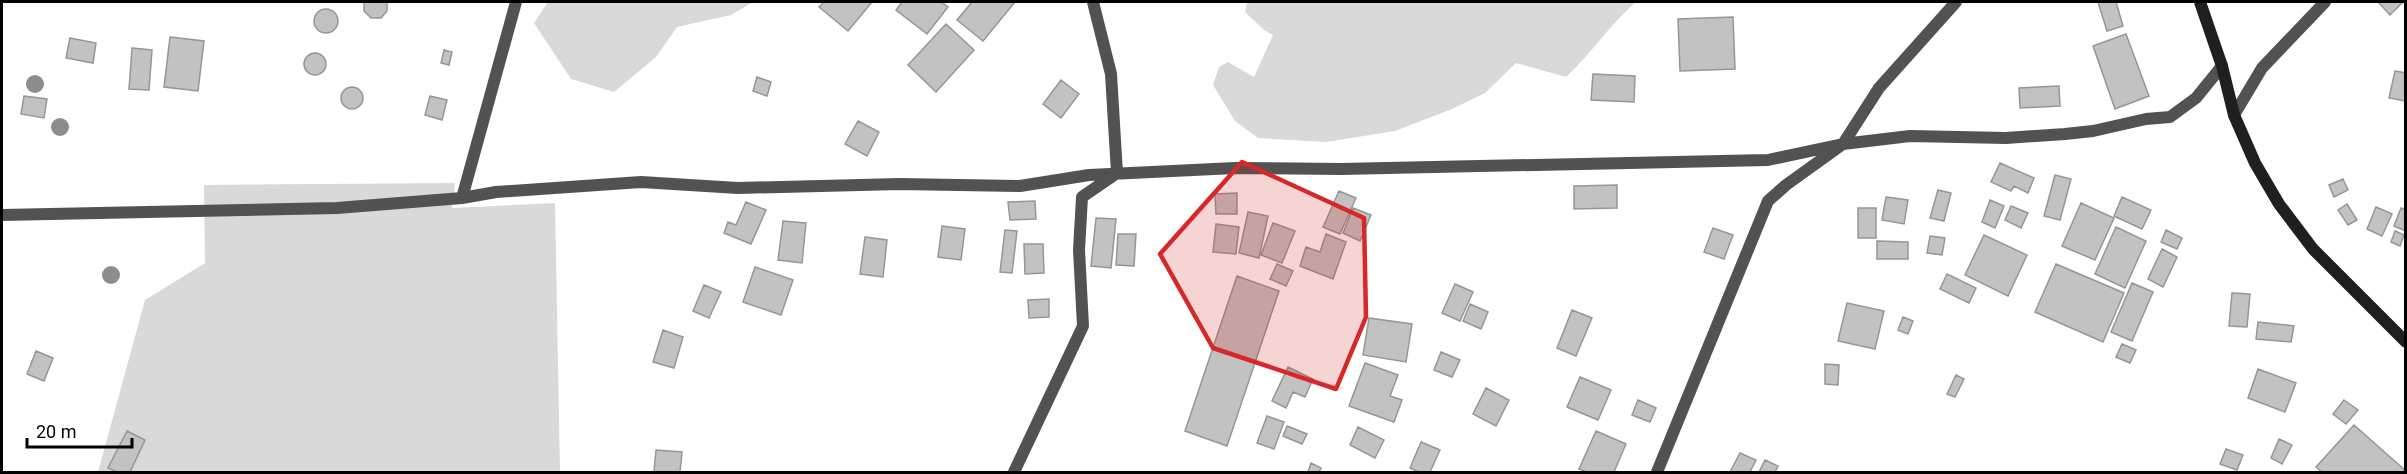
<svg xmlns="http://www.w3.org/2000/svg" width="2407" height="474" viewBox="0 0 2407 474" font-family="Roboto,sans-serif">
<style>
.green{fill:#d9d9d9}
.building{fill:#c2c2c2;stroke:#969696;stroke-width:1.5}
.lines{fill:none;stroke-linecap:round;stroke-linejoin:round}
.street{stroke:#525252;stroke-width:12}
.secondary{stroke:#1f1f1f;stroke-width:12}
.tree{fill:#8d8d8d}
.marked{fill:#d62828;fill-opacity:0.2;stroke:#d62828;stroke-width:4.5;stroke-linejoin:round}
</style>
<rect width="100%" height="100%" fill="#fff"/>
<!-- green -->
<path class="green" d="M548,2H753L731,15L677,27L656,57L614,92L571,79L534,23Z
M1247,2H1636C1610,24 1592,53 1566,77L1516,63L1485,93L1452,109L1395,131L1326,142L1258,138L1235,121L1213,85L1219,67L1228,62L1254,77L1273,35L1264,30L1245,12Z
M455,183L452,208L555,203L560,472H98L145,300L205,263L204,185Z"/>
<!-- building -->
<path class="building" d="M364,2H387V11L381,18H371L364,11Z
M824,2H872L848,31L819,7Z
M902,2H941L948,7L927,34L896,10Z
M972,2H1015L983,41L957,20Z
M2098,2H2116L2123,26L2107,31Z
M2381,2H2403L2390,15L2379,3Z
M314 21a12 12 0 1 1 24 0a12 12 0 1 1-24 0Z
M1733,17L1735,69L1680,71L1678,19Z
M946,24L974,50L936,92L908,65Z
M2126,34L2149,96L2115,109L2093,46Z
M170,37L204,41L198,91L164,87Z
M70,38L96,43L93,63L66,58Z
M132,48L152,50L149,90L129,89Z
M444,50L452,52L449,65L441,63Z
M304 64a11 11 0 1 1 22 0a11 11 0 1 1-22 0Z
M2395,71L2406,73V101L2389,98Z
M1593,74L1635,76L1634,102L1591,100Z
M757,77L771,82L767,96L753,91Z
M1061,80L1079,94L1061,118L1043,104Z
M2059,86L2060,106L2020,108L2019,88Z
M341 98a11 11 0 1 1 22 0a11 11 0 1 1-22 0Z
M24,96L47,99L44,118L21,114Z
M430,96L447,100L442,120L425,115Z
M858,121L879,132L867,156L845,144Z
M2000,163L2034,178L2028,193L2014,186L2011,191L1991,182Z
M2055,175L2071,179L2060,220L2044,216Z
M2343,179L2348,190L2334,197L2329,185Z
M1617,185V208L1574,209V186Z
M1938,190L1951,193L1944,221L1930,218Z
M1339,191L1356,198L1340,234L1323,227Z
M1237,193V214H1216L1215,194Z
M1886,197L1908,200L1904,224L1882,220Z
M2122,197L2151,210L2142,229L2114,216Z
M1990,200L2004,206L1995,228L1982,222Z
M1035,201L1036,219L1010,220L1008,202Z
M746,202L766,210L751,244L724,233L728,222L736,225Z
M2081,203L2114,218L2095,260L2062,246Z
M2347,204L2357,220L2348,225L2338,210Z
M2011,206L2028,213L2021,228L2005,220Z
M2376,207L2392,214L2382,236L2367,229Z
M1353,208L1371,215L1360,241L1343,233Z
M1858,208H1876V238H1858Z
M2401,208L2406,210V231L2394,226Z
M1248,212L1268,216L1259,258L1239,253Z
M1096,218L1116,219L1111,268L1091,266Z
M783,221L806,223L802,263L778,260Z
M1273,223L1295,231L1282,263L1261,255Z
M1216,224L1239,227L1236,254L1213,252Z
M942,226L965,229L961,260L938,257Z
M2116,227L2146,241L2125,288L2095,274Z
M1713,228L1733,235L1724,259L1704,252Z
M1005,230L1017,231L1012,273L1000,272Z
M2166,230L2182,238L2177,249L2161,242Z
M2395,231L2404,235L2400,246L2391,242Z
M1118,234H1136L1134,266L1116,265Z
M1326,234L1346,242L1333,279L1300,266L1306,247L1320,252Z
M1984,235L2027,255L2008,296L1965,275Z
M1930,236L1945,238L1942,255L1927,253Z
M865,237L887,240L883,277L860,274Z
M1877,241L1908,242V259H1877Z
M1024,244H1043L1044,273L1025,274Z
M2162,249L2177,257L2163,287L2148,279Z
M1277,264L1293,271L1286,286L1270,279Z
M2056,264L2124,293L2103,342L2035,312Z
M755,267L793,280L781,315L743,302Z
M1947,274L1976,288L1969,303L1940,289Z
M1237,276L1279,291L1227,446L1185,431Z
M2132,283L2153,292L2132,341L2111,332Z
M1455,284L1473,292L1460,321L1442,313Z
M704,285L721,292L709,318L693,311Z
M2232,293L2250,294L2247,327L2229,326Z
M1049,299V317L1029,318L1028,300Z
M1847,303L1884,311L1875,349L1838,341Z
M1470,304L1488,312L1481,329L1463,321Z
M1572,310L1592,318L1576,356L1557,348Z
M1903,317L1913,321L1908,334L1898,330Z
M1369,318L1412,324L1406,362L1363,355Z
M2258,322L2294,326L2291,342L2256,339Z
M663,330L683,337L674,368L653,362Z
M2122,344L2136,350L2130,363L2116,357Z
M36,351L53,358L44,381L27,374Z
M1441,352L1460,360L1452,377L1434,370Z
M1365,363L1398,375L1390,396L1402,400L1394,422L1349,406Z
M1825,364L1839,365L1838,385L1825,384Z
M1288,367L1313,379L1305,397L1293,392L1286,408L1272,401Z
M2258,369L2296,383L2285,412L2248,398Z
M1956,375L1964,379L1955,397L1947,394Z
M1580,377L1611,390L1598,420L1567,407Z
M1486,388L1509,400L1496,426L1473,414Z
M1638,400L1656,408L1650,422L1632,415Z
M2344,400L2358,410L2346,424L2333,414Z
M1267,416L1284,422L1274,449L1257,443Z
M2354,425L2406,471V472H2322L2316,467Z
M1287,426L1307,434L1302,444L1283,436Z
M1358,427L1384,440L1375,458L1350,445Z
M127,431L145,440L130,472H117L108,468Z
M1596,431L1626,444L1614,472H1587L1579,469Z
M2279,439L2292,445L2282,464L2271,458Z
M1421,442L1440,450L1430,472H1419L1410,468Z
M2226,449L2243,455L2237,470L2220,464Z
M656,450L682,452L680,472H654Z
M1740,453L1756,460L1750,472H1730Z
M1765,460L1778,466L1775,472H1759Z
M1311,463L1321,468L1319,472H1308Z"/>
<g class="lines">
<!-- street -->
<path class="street" d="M2234,115L2262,68L2325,2
M462,198L516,2
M2,215L337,208L462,198L496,192L641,182L738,188L899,184L1020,186L1089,175L1235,168L1341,169L1768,160L1843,144L1910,136L2006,138L2065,134L2093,131L2146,119L2170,117L2196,98L2222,66
M1014,472L1083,326L1079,250L1082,197L1117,173L1111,74L1093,2
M1657,472L1768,201L1786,185L1843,144L1879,88L1956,2"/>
<!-- secondary -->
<path class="secondary" d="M2200,2L2222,66L2234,115L2255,163L2279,204L2313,249L2406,342"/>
</g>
<!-- trees -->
<g class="tree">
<circle cx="35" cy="84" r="9"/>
<circle cx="60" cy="127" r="9"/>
<circle cx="111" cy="275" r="9"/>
</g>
<!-- marked area -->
<path class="marked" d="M1242,162L1364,218L1366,317L1336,389L1213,348L1160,254Z"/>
<!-- border -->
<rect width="2407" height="474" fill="none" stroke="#000000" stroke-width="6"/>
<!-- scale -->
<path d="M27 438v9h105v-9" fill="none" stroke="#000000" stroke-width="3"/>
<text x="36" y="438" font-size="18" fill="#000000" stroke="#ffffff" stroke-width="4.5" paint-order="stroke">20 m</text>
</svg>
